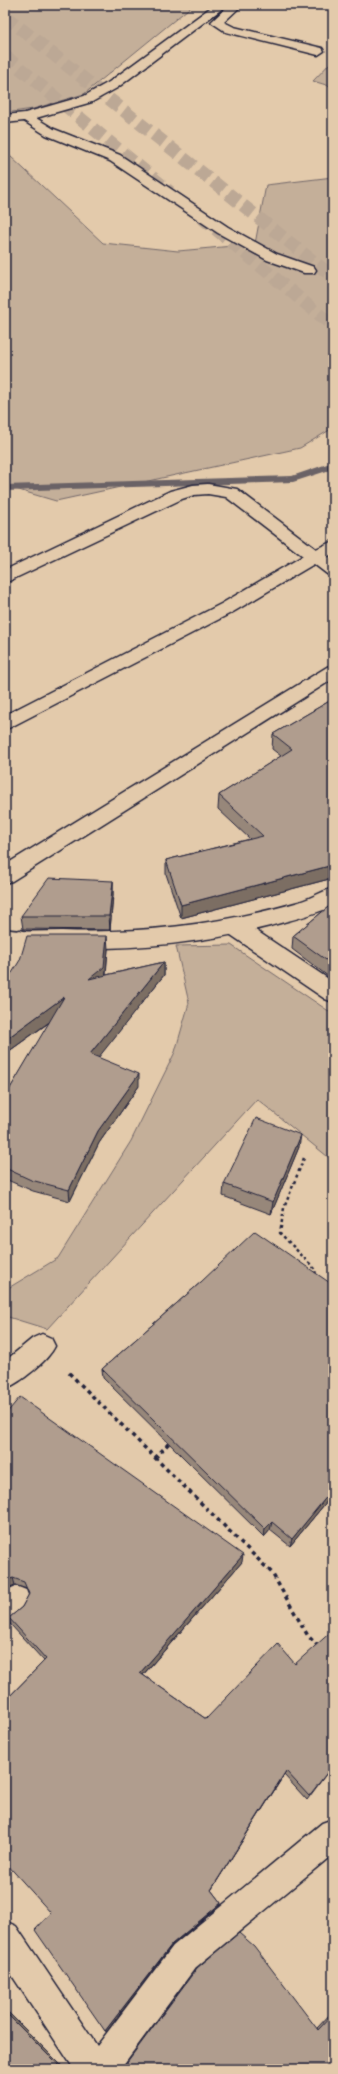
<svg xmlns="http://www.w3.org/2000/svg" width="338" height="2074" viewBox="0 0 338 2074" font-family="Mynerve,sans-serif">
<style>
.green{fill:#c4af99;stroke:#73686a}
.lines{fill:none;stroke-linecap:round;stroke-linejoin:round}
.stream{fill:#6b6266;fill-rule:evenodd}
.primary-tunnel{stroke:#bca895;stroke-width:13;stroke-dasharray:13 6;stroke-linecap:butt}
.lane-casing{stroke:#22223b;stroke-width:3}
.street-casing{stroke:#22223b;stroke-width:3}
.secondary-casing{stroke:#22223b;stroke-width:3}
.path-far1{stroke:#22223b;stroke-width:2.5;stroke-dasharray:3 3;stroke-linecap:butt}
.path{stroke:#22223b;stroke-width:3.5;stroke-dasharray:4 4;stroke-linecap:butt}
.lane{fill:#e3caab;fill-rule:evenodd}
.street{fill:#e3caab;fill-rule:evenodd}
.secondary{fill:#e3caab;fill-rule:evenodd}
.wall{fill:#97877a;stroke:#22223b}
.shaded-wall{fill:#7b6e63;stroke:#22223b}
.building{fill:#b09d8e;stroke:#22223b}
</style>
<rect width="100%" height="100%" fill="#e3caab"/>
<filter id="ink" filterUnits="userSpaceOnUse"><feTurbulence type="fractalNoise" baseFrequency=".025" numOctaves="2"/><feDisplacementMap in="SourceGraphic" scale="8" xChannelSelector="R" yChannelSelector="G"/><feConvolveMatrix kernelMatrix="1 2 1 2 8 2 1 2 1" color-interpolation-filters="sRGB"/></filter>
<g filter="url(#ink)">
<!-- green -->
<path class="green" d="M5,5H193L84,94L33,109L5,113Z
M333,60V87L313,81Z
M5,155L10,156L103,243L178,251L255,244L266,185L333,177V428L300,448L56,501L5,486Z
M231,945L333,1014V1161L257,1099L47,1329L5,1316V1290L58,1258L131,1141L175,1052L189,1003L176,946Z"/>
<g class="lines">
<!-- stream -->
<path class="stream" d="M333,462V469L293,482L5,491V485L292,476Z"/>
<!-- primary-tunnel -->
<path class="primary-tunnel" d="M5,16L333,277
M5,56L170,192
M201,217L333,326"/>
<!-- lane casing -->
<g class="lane-casing">
<path id="lane" d="M235,919L242,921L333,982V1002L325,999L228,933L225,927L228,921Z
M20,930L27,932L30,938L20,973L13,986L5,989V952L13,932Z
M42,1334L51,1338L55,1346C48,1361 20,1383 5,1389V1361L33,1338Z
M16,1586L26,1590L30,1600C25,1613 18,1621 5,1626V1591Z
M333,1819V1854L195,1968L120,2069H74L5,1965V1921L16,1926L97,2046L173,1946L322,1823Z"/>
</g>
<!-- street casing -->
<g class="street-casing">
<path id="street" d="M214,5H227L117,88L92,102L36,118L54,129L120,155L228,227L277,254L314,267L316,270L314,273H304L267,260L218,233L110,161L46,135L24,121L5,123V115L25,113L84,96L109,82Z
M229,5L241,6L224,22L234,27L322,48L324,51L318,55L226,32L211,22Z
M208,484L237,489L316,549L333,541V553L327,557L333,562V576L327,574L314,564L233,612L5,730V715L221,604L303,556L226,497L208,494L194,495L182,499L5,583V570L170,491L193,485Z
M333,888V906C313,915 291,920 270,926C200,944 129,950 56,948C39,947 22,949 5,945V929C24,933 43,931 62,931C143,934 222,924 299,902C311,898 321,892 333,888Z"/>
</g>
<!-- secondary casing -->
<g class="secondary-casing">
<path id="secondary" d="M333,665V679L12,881L5,883V865L327,667Z"/>
</g>
<!-- path-far1 -->
<path class="path-far1" d="M304,1158L284,1208L280,1233L316,1270L315,1275"/>
<!-- path -->
<path class="path" d="M69,1373L272,1573L308,1636L318,1646
M155,1458L170,1442"/>
<!-- lane -->
<use href="#lane" class="lane"/>
<!-- street -->
<use href="#street" class="street"/>
<!-- secondary -->
<use href="#secondary" class="secondary"/>
</g>
<!-- wall -->
<path class="wall" d="M333,699V878L181,918L166,874V860L250,839L218,809L219,795L281,756L272,749L273,734Z
M113,881V895L110,930L23,929L21,916Z
M333,903V980L292,949L293,936Z
M108,949L106,975L164,962V975L98,1057L139,1086L99,1143L70,1201L33,1191L5,1179V1097L50,1022L5,1054V976Z
M299,1147L271,1214L223,1196L224,1184Z
M201,1282L333,1494L290,1546L270,1530L264,1537L103,1378L102,1369Z
M5,1415L242,1562L143,1675L206,1719L333,1765L307,1800L284,1775L211,1890L221,1903L220,1905L172,1945L107,2031H105L51,1913L6,1741L5,1740V1701L44,1661L11,1625L9,1618L22,1607L29,1594L27,1589L15,1585L5,1589Z
M333,2011V2069L317,2028Z"/>
<!-- shaded-wall -->
<path class="shaded-wall" d="M333,865V878L181,918V905Z
M113,881V895L110,930L109,916Z
M107,936L108,949L105,981L89,979Z
M164,962V975L91,1067L90,1054Z
M64,997L66,1010L5,1054V1040Z
M139,1074V1086L99,1143L70,1201L69,1190L98,1131Z
M301,1135L299,1147L271,1214L273,1202Z
M333,1489V1494L290,1546L292,1539Z
M272,1522L270,1530L264,1537L265,1529Z
M243,1555L242,1562L140,1678V1673Z
M13,1578L15,1585L5,1589V1581Z
M286,1771L284,1775L210,1892L211,1890Z
M221,1903L220,1905L172,1945L107,2031H105L172,1944Z
M5,2009L65,2069H62L5,2012Z"/>
<!-- building -->
<path class="building" d="M333,699V865L181,905L166,860L263,836L219,795L292,749L273,734Z
M49,878L113,881L109,916H21Z
M333,903V965L293,936Z
M27,936H107L104,967L89,979L164,962L90,1054L139,1074L98,1131L69,1190L31,1180L5,1168V1097L64,997L5,1040V976L12,973L20,960Z
M256,1118L301,1135L273,1202L224,1184Z
M255,1231L333,1285V1489L292,1539L272,1522L265,1529L102,1369L201,1282Z
M20,1397L243,1555L140,1673L206,1719L278,1644L295,1664L333,1630V1765L309,1796L286,1771L211,1890L221,1903L172,1944L105,2031L35,1930L51,1913L5,1862V1742L7,1740L5,1738V1701L46,1659L9,1618L22,1607L29,1594L24,1582L13,1578L5,1581V1415Z
M239,1933L254,1946L318,2030L333,2014V2069H131L127,2062L197,1968Z
M5,2012L62,2069H5Z"/>
</g>
<!-- margin -->
<rect width="338" height="2074" fill="none" stroke="#e3caab" stroke-width="20"/>
<rect x="10" y="10" width="318" height="2054" fill="none" stroke="#22223b" stroke-width="1.5" filter="url(#ink)"/>
</svg>
